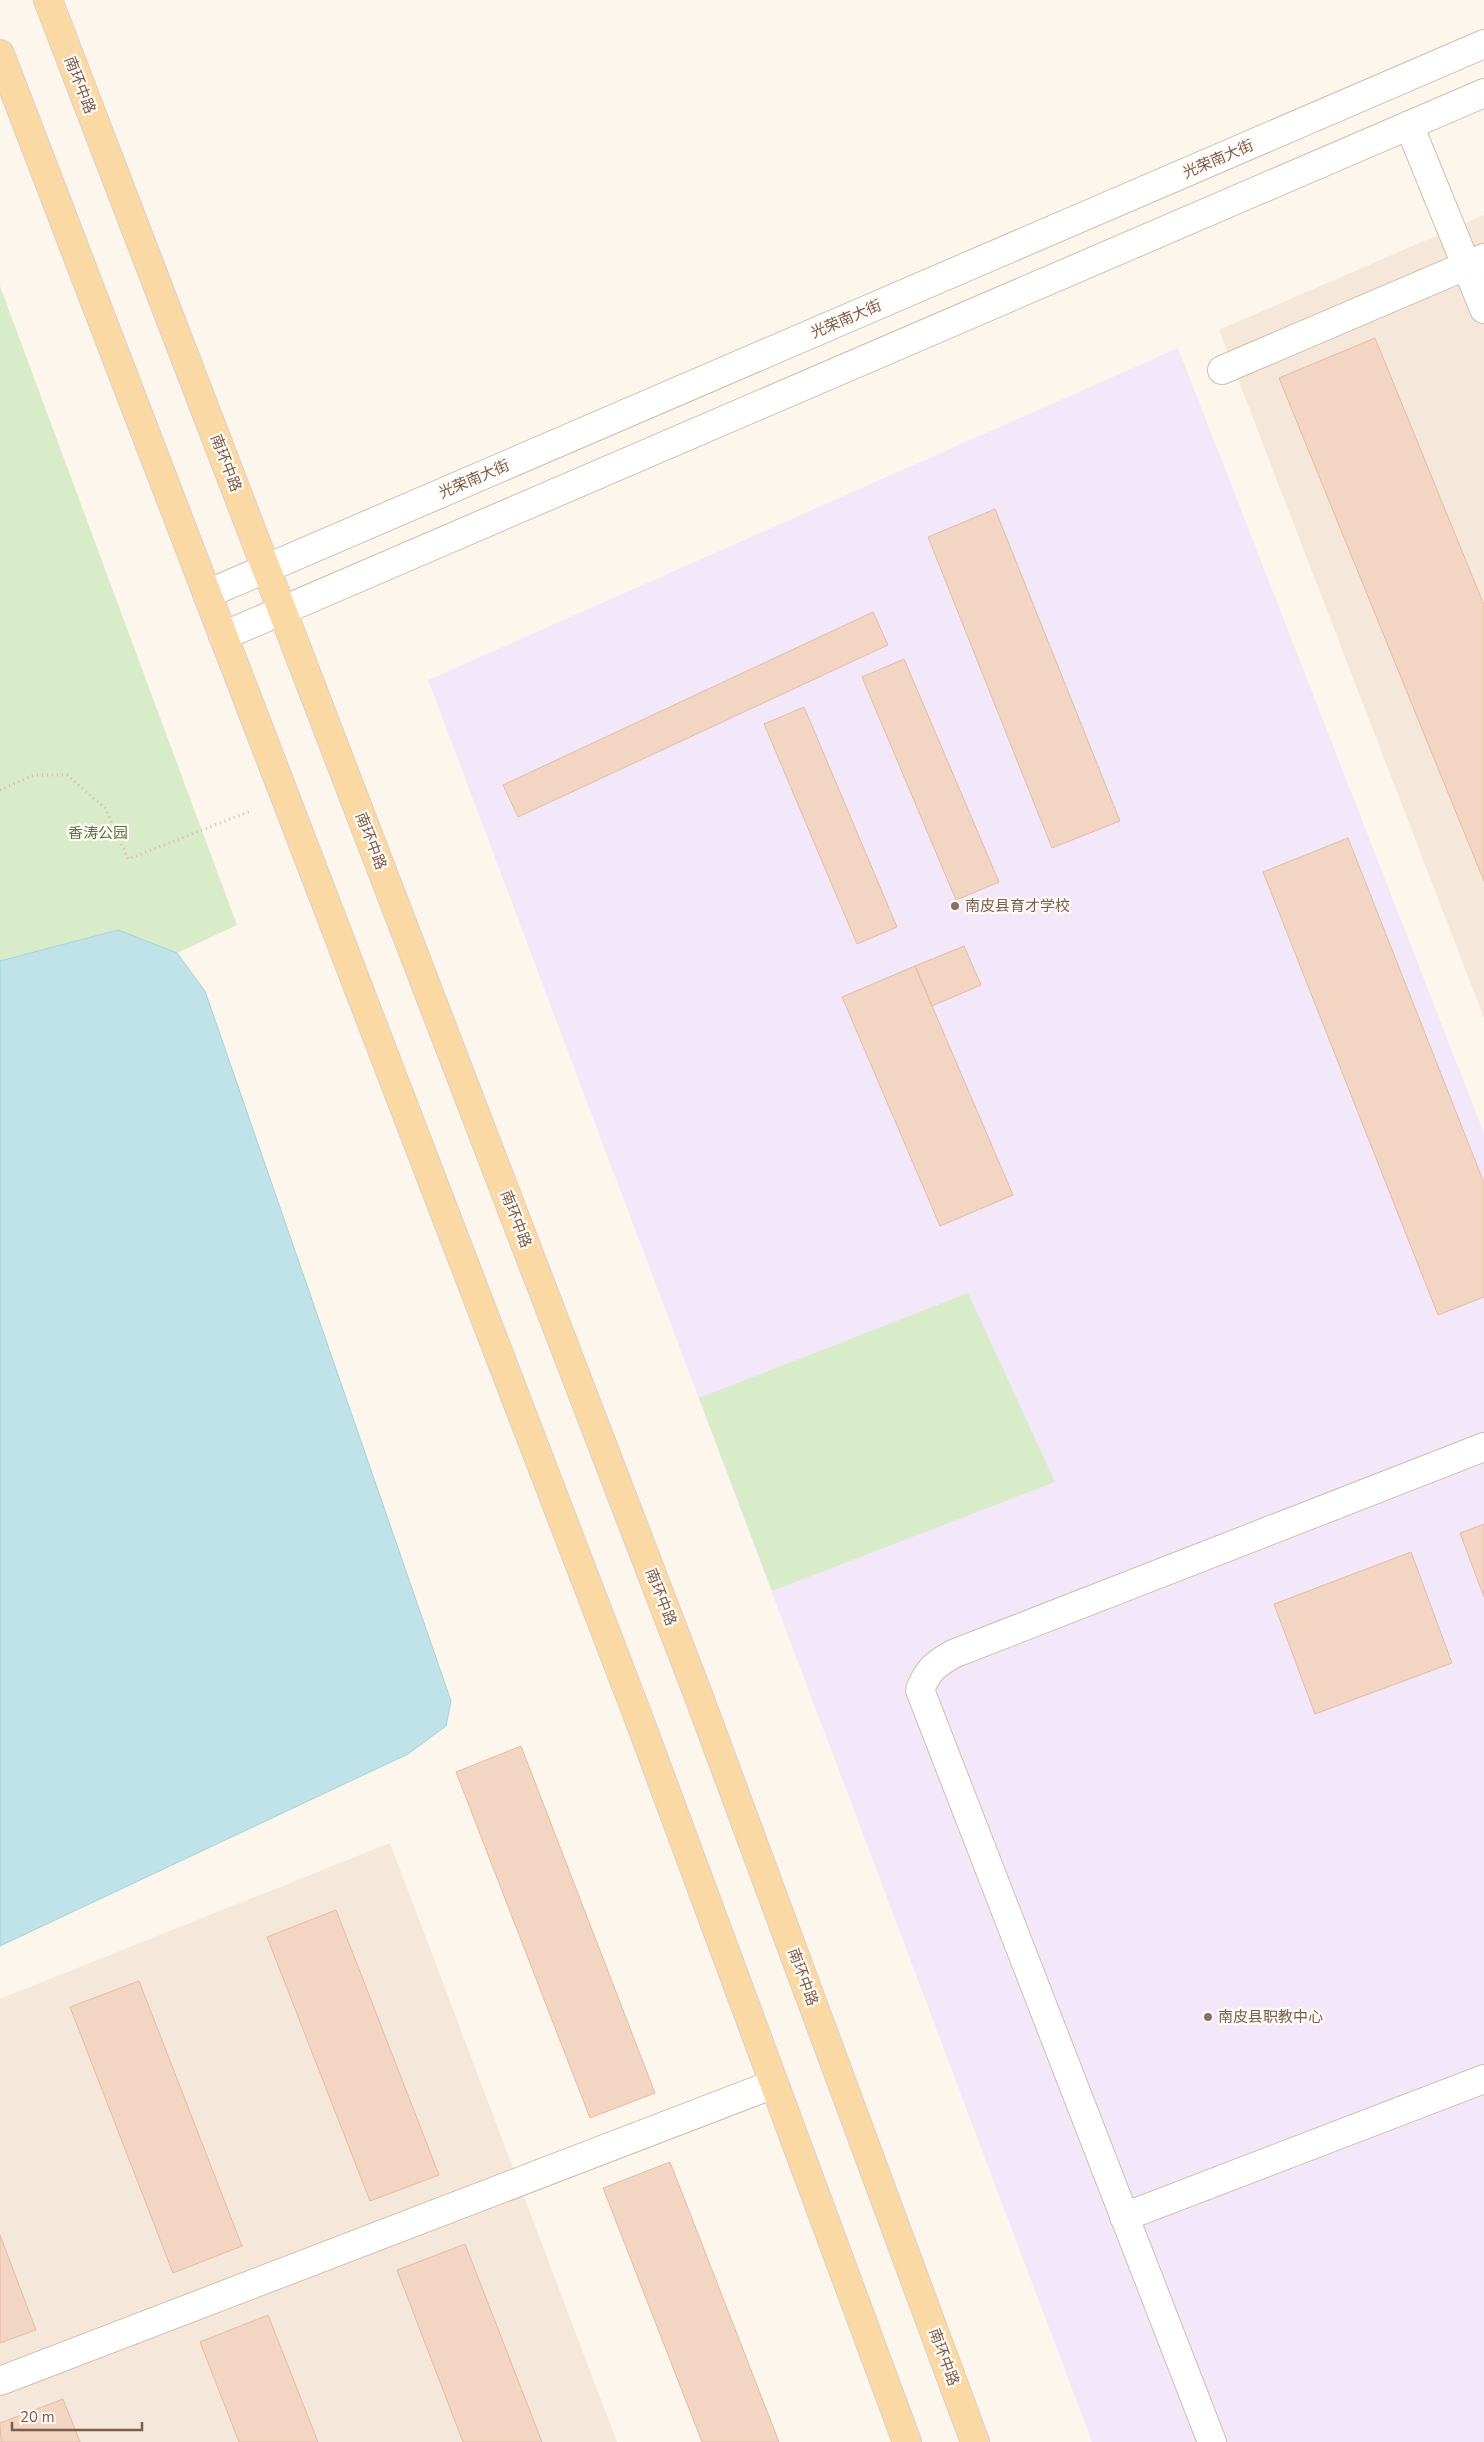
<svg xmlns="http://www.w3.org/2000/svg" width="1484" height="2442" viewBox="0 0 1484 2442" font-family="'Nunito Sans','Noto Sans SC',sans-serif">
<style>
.residential{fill:#f5e8da}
.education{fill:#f3e8fa}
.green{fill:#d8ecc9}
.water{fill:#bfe3e8;stroke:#a5d3da}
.building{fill:#f3d5c3;stroke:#e6bba3}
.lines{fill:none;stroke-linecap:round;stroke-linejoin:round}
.minor-casing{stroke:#d1beb0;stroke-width:30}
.major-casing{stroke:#dad1cd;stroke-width:30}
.path{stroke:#d9b8a5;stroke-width:3;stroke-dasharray:1 4;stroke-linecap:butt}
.minor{stroke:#fff;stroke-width:28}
.major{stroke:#fbd9a5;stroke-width:28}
.education-dot{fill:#8d6e63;stroke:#fffaf3;stroke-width:2}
.labels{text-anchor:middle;stroke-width:4.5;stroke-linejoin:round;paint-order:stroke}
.street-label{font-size:15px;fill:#7a5c4d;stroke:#fffaf3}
.park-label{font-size:15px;fill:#537a41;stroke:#fffaf3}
.education-label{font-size:15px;fill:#785e54;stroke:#fffaf3;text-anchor:start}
</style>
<rect width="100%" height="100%" fill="#fdf6ec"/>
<!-- residential -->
<path class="residential" d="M1484,215V1018L1219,330Z
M390,1843L617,2442H0V1999Z"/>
<!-- education -->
<path class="education" d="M1178,348L1484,1133V2442H1092L428,680Z"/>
<!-- green -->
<path class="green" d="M0,286L237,925L177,953L117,930L0,961Z
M968,1293L1055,1482L772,1591L699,1398Z"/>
<!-- water -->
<path class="water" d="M118,930L177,953L205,991L451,1701L446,1726L408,1754L0,1946V961Z"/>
<!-- building -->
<path class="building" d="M1375,338L1484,605V881L1279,378Z
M995,509L1120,821L1052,848L928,537Z
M873,612L888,645L518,817L503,785Z
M904,659L999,882L956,900L862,677Z
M804,707L897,927L857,944L764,724Z
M1348,838L1484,1183V1297L1438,1315L1263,872Z
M964,946L981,985L932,1006L915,966Z
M915,966L1013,1195L940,1226L842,997Z
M1484,1524V1597L1460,1533Z
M1411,1552L1452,1663L1315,1714L1274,1604Z
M521,1746L655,2093L590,2118L456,1772Z
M336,1910L439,2175L370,2201L267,1937Z
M139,1981L242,2246L173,2273L70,2007Z
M670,2162L779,2442H702L603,2188Z
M0,2235L36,2330L0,2343Z
M465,2244L542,2442H463L397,2270Z
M268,2315L318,2442H239L200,2342Z
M63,2399L80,2442H1L0,2423Z"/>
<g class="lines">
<!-- minor casing -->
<g class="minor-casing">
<path id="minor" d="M1409,125L1484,309
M1222,370L1484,258
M207,594L1484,44
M223,636L1484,93
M1124,2217L1484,2079
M0,2381L774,2084
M1212,2442L920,1690C928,1670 934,1665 953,1654L1484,1447"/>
</g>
<!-- major casing -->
<g class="major-casing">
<path id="major" d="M48,0L699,1697L975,2442
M0,54L639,1719L907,2442"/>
</g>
<!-- path -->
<path class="path" d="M0,790L34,775H67L105,808L128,859L251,811"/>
<!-- minor -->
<use href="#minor" class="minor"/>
<!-- major -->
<use href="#major" class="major"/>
</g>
<!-- markers -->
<g class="education-dot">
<circle cx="955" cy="906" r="5"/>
<circle cx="1208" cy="2017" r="5"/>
</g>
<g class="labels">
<!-- street labels -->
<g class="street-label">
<text transform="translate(80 85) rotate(69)" y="5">南环中路</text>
<text transform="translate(1218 159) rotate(-23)" y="5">光荣南大街</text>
<text transform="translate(846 319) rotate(-23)" y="5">光荣南大街</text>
<text transform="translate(226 463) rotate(69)" y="5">南环中路</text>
<text transform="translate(474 479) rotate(-23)" y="5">光荣南大街</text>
<text transform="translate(371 841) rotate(69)" y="5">南环中路</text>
<text transform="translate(516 1219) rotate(69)" y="5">南环中路</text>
<text transform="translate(661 1597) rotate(69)" y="5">南环中路</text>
<text transform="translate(803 1977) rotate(70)" y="5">南环中路</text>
<text transform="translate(944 2357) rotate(70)" y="5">南环中路</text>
</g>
<!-- park labels -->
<g class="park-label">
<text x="98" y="838">香涛公园</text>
</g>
<!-- education labels -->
<g class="education-label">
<text x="965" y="911">南皮县育才学校</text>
<text x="1218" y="2022">南皮县职教中心</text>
</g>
</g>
<!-- scale -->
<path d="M12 2422v8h130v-8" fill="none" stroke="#7a5c4d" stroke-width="2.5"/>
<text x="20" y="2422" font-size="15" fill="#7a5c4d" stroke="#fffaf3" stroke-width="4" paint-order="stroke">20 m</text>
</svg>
